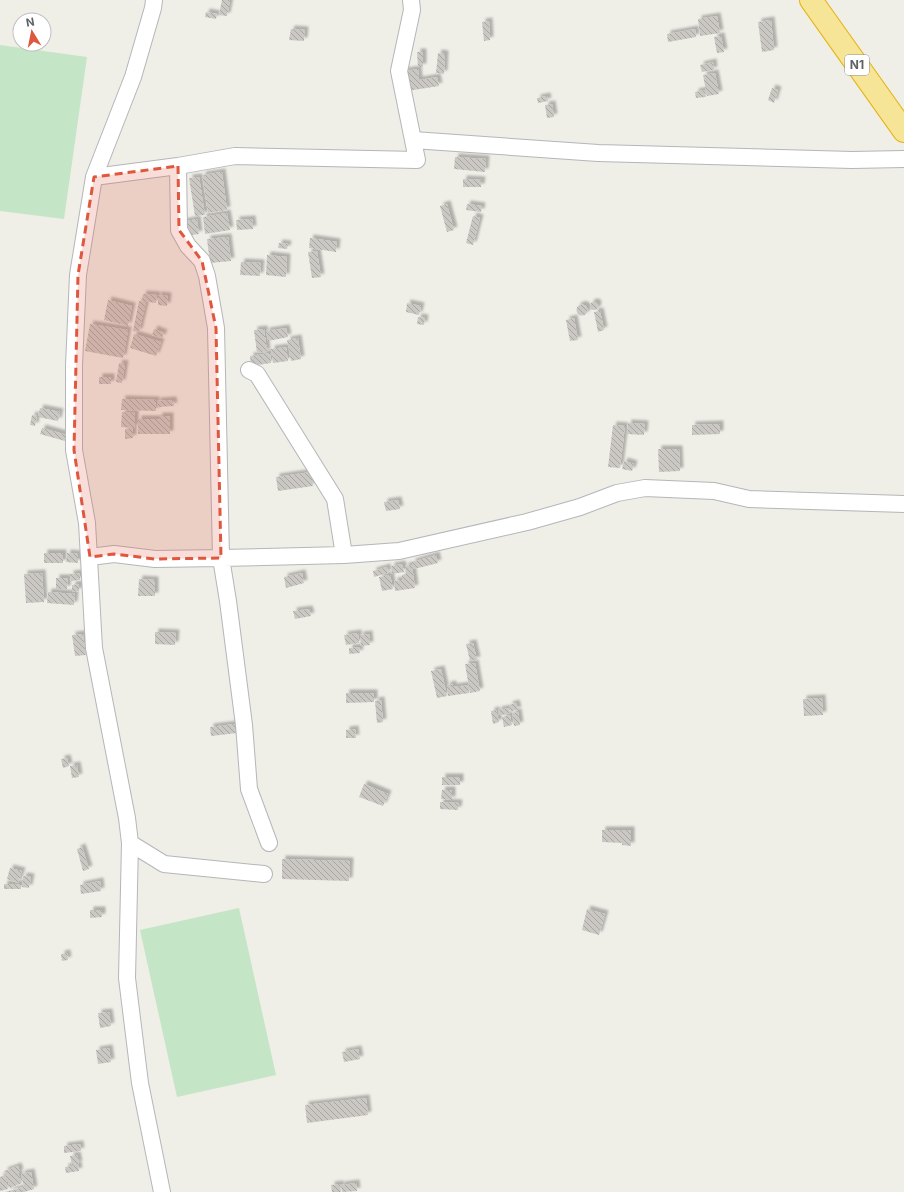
<svg xmlns="http://www.w3.org/2000/svg" width="904" height="1192" viewBox="0 0 904 1192" font-family="Inter,sans-serif">
<style>
.green{fill:#c5e5c7}
.building{fill:url(#building-back-hatch);filter:url(#shadow)}
.lines{fill:none;stroke-linecap:round;stroke-linejoin:round}
.minor-casing{stroke:#b4b6ba;stroke-width:18}
.highway-casing{stroke:#e6b310;stroke-width:24}
.minor{stroke:#fff;stroke-width:16}
.highway{stroke:#f6e597;stroke-width:22}
.marked{fill:#de573e;fill-opacity:0.2;stroke:#de573e;stroke-width:3;stroke-dasharray:8 5;stroke-linejoin:round}
.labels{text-anchor:middle;stroke-width:3;stroke-linejoin:round;paint-order:stroke}
.shield{fill:#fff;stroke:#8e9094;stroke-width:1}
.shield-label{font-size:12px;font-weight:bold;fill:#5e6166}
</style>
<defs>
<pattern id="building-back-hatch" width="6" height="6" patternUnits="userSpaceOnUse"><rect width="6" height="6" fill="#cbc8c4"/><path d="M-1 5l2 2M0 0l6 6M5-1l2 2" fill="none" stroke="#a8a6a3"/></pattern>
<filter id="shadow"><feDropShadow dx="3.5" dy="-3.5" stdDeviation="1" flood-color="#0004"/></filter>
</defs>
<rect width="100%" height="100%" fill="#efeee7"/>
<!-- green -->
<path class="green" d="M0,45L87,57L64,219L0,211Z
M239,908L276,1075L177,1097L140,930Z"/>
<!-- building -->
<path class="building" d="M222,0H230L227,16L219,15Z
M206,12L217,14L216,19L205,17Z
M717,16L720,33L700,36L698,19Z
M771,20L774,50L762,52L758,22Z
M489,21L490,40L484,41L482,22Z
M291,29L305,30L304,41L289,40Z
M695,29L696,37L668,42L667,34Z
M721,36L724,52L717,53L714,37Z
M417,52H423V67H418Z
M438,53L445,54L444,74L436,73Z
M713,62L714,70L702,72L700,65Z
M418,69L419,80L437,77L439,86L407,91L404,71Z
M715,73L719,94L707,96L703,75Z
M772,88L778,90L774,103L768,100Z
M705,90L706,97L696,98L695,92Z
M547,96L548,101L538,103L537,98Z
M552,104L554,117L547,118L545,105Z
M455,157L486,159L485,172L454,169Z
M222,172L227,210L208,213L202,175Z
M199,177L205,215L195,216L189,178Z
M463,179L482,180L481,187H463Z
M447,204L454,230L447,232L440,206Z
M467,204L482,206L481,212L466,210Z
M227,213L230,230L205,234L203,217Z
M473,216L480,218L473,245L466,243Z
M197,219L199,234L184,236L182,222Z
M252,219L253,229L237,230L236,220Z
M228,237L231,261L210,263L207,239Z
M310,238L337,242L336,252L309,248Z
M279,243L288,244L287,249L278,248Z
M317,251L321,277L312,278L308,252Z
M267,255L287,257L286,277L266,275Z
M241,262L261,263L260,276L240,275Z
M143,294L157,295L156,303L142,301Z
M158,295L168,296L167,306L158,305Z
M108,300L132,306L128,326L104,320Z
M139,301L146,302L139,332L133,331Z
M590 306a4 4 0 1 1 8 0a4 4 0 1 1-8 0Z
M407,303L421,306L419,315L406,312Z
M576.5 310a5.5 5.5 0 1 1 11 0a5.5 5.5 0 1 1-11 0Z
M600,311L604,330L598,332L594,312Z
M418,317L425,318L424,325L417,324Z
M574,318L578,340L570,341L566,320Z
M90,324L128,330L123,358L85,351Z
M286,328L288,337L268,341L266,331Z
M154,329L164,333L162,338L152,335Z
M264,329L267,352L257,353L254,330Z
M134,334L161,342L156,356L130,348Z
M298,338L301,359L291,361L287,340Z
M286,347L288,361L273,363L271,349Z
M270,353L271,363L251,366L250,356Z
M119,363L125,364L122,383L116,382Z
M99,377H111V384H99Z
M122,399L156,400V411L121,410Z
M173,400L174,406L158,407L157,401Z
M40,408L60,412L58,421L38,417Z
M122,412L135,413V428L121,427Z
M32,415L37,416L35,426L30,425Z
M159,416H170V434H138V419H159Z
M628,423L645,424L644,435L627,434Z
M720,424V434L692,435V425Z
M613,425L625,426L620,468L608,467Z
M42,428L67,435L65,441L40,434Z
M133,428V438L125,439V429Z
M658,449H679L680,471L659,472Z
M624,461L634,464L632,471L622,469Z
M311,472L313,486L278,491L276,477Z
M398,500L400,509L386,511L384,502Z
M44,553H63V563H44Z
M67,553L78,554V563L66,562Z
M436,555L438,563L414,569L412,562Z
M402,564L404,572L392,574L391,566Z
M412,565L415,588L395,591L394,581L402,580V575L406,574L405,566Z
M387,567L388,573L374,577L373,571Z
M42,573L44,602L26,603L24,574Z
M80,573V580L71,581L70,574Z
M302,573L304,583L286,588L284,577Z
M390,575L393,589L382,591L379,577Z
M56,578H68L67,589H56Z
M139,579L155,580V596H138Z
M79,584V591L72,592V585Z
M48,592L75,594L74,605L47,603Z
M309,609L311,616L295,619L293,611Z
M155,632L176,633L175,645L155,644Z
M358,633L359,643L346,645L344,635Z
M83,634L86,655L75,656L72,635Z
M369,634L370,645L361,646L360,635Z
M473,643L477,660L470,661L466,644Z
M359,647L360,653L349,654V648Z
M475,663L480,691L470,693L465,664Z
M441,669L447,696L437,698L431,671Z
M453,684V687L468,685L469,693L448,696L447,685Z
M346,693H374V702L346,703Z
M822,698L823,715L804,716L803,699Z
M381,700L383,722L377,723L375,701Z
M516,703L518,710L511,711L509,705Z
M509,708L510,713L499,716L498,710Z
M496,710L499,722L493,724L491,711Z
M518,712L520,725L514,726L512,713Z
M510,715L512,725L504,727L502,717Z
M235,724L237,733L211,736L210,727Z
M355,729L356,738H346V730Z
M67,758L69,766L63,768L61,759Z
M77,765L79,777L72,778L70,766Z
M442,777H460V785H442Z
M364,784L388,794L383,806L359,797Z
M442,790H452V800L441,799Z
M440,802L459,803L458,810L440,809Z
M602,830H631V846L622,845V843L602,842Z
M82,847L89,869L83,871L77,849Z
M282,859L350,861L349,881L282,879Z
M10,868L22,871L18,883L7,879Z
M23,876L31,877L29,888L22,887Z
M100,881L101,891L81,894L80,885Z
M4,884H21V889H4Z
M587,909L605,914L599,935L582,930Z
M90,910H102V917L90,918Z
M67,953L68,960L62,961L61,954Z
M109,1012L111,1026L100,1028L98,1013Z
M109,1048L111,1062L98,1064L96,1050Z
M358,1049L360,1059L344,1062L342,1052Z
M366,1098L368,1115L307,1123L305,1105Z
M80,1144L81,1151L64,1153V1146Z
M77,1155L79,1164L72,1165L70,1156Z
M78,1165L79,1171L66,1173L65,1167Z
M18,1166L20,1172L18,1173L22,1183L10,1188L4,1171Z
M31,1172L34,1189L24,1192H5L24,1187L21,1174Z
M5,1175L8,1189L0,1191V1177Z
M356,1183L357,1191L342,1192L341,1185Z
M340,1184L341,1192H332L331,1185Z"/>
<g class="lines">
<!-- minor casing -->
<g class="minor-casing">
<path id="minor" d="M154,0L153,8L133,77L94,177L78,275L74,365V450L87,523L94,648L127,818L130,843L127,978L140,1083L162,1192
M413,140L598,153L852,160L904,159
M178,166L179,230L188,246L202,261L207,276L216,328L221,558L228,601L244,725L249,789L269,843
M94,177L178,166L235,156L417,160L399,71L412,10L411,0
M249,370L257,374L335,499L344,555
M90,557L114,554L155,559L221,558L344,555L399,551L527,522L580,507L617,493L645,488L714,491L749,499L904,504
M130,843L164,864L264,874"/>
</g>
<!-- highway casing -->
<g class="highway-casing">
<path id="highway" d="M811,0L904,131"/>
</g>
<!-- minor -->
<use href="#minor" class="minor"/>
<!-- highway -->
<use href="#highway" class="highway"/>
</g>
<!-- marked area -->
<path class="marked" d="M178,166L179,230L202,261L216,328L221,558L155,559L114,554L90,557L74,450L78,275L94,177Z"/>
<g class="labels">
<!-- shield labels -->
<rect class="shield" x="845" y="55" width="24" height="20" rx="3"/>
<g class="shield-label">
<text x="857" y="69">N1</text>
</g>
</g>
<!-- north arrow -->
<g transform="translate(32 32) rotate(350)"><circle r="19" fill="#ffffff" stroke="#bfc0c2"/>
<path d="M0-3L7 15L0 10L-7 15Z" fill="#de573e"/>
<text y="-6" font-size="11" font-weight="bold" text-anchor="middle" fill="#5e6166">N</text>
</g>
</svg>
